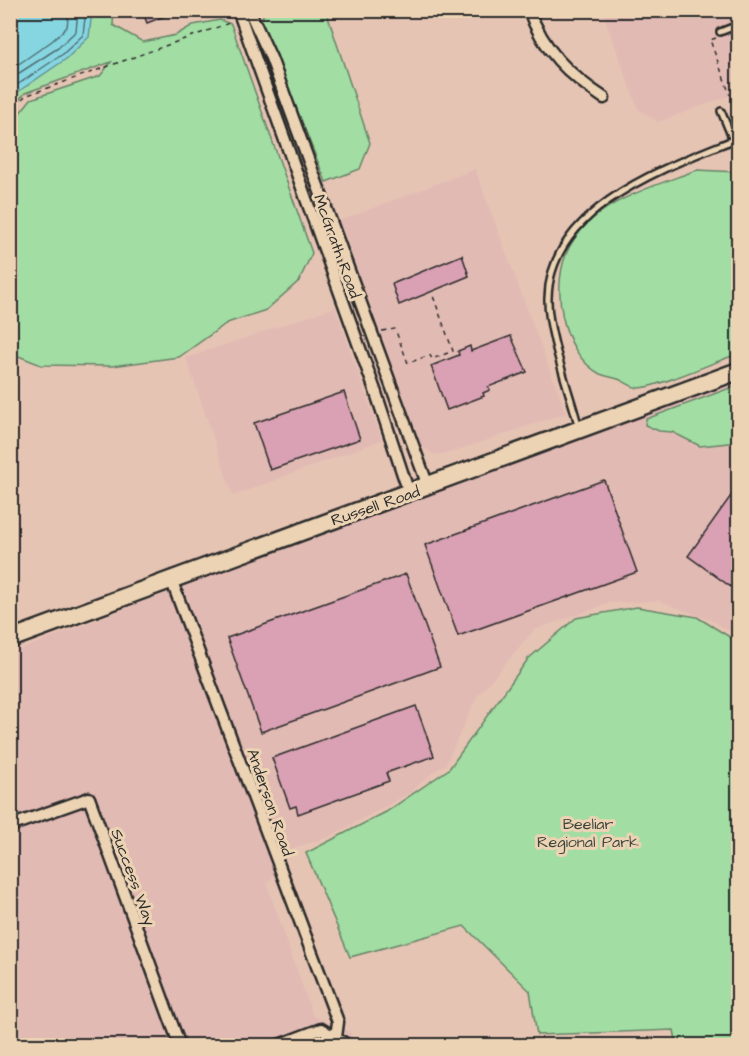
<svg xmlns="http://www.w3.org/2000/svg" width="749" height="1056" viewBox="0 0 749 1056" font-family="'Architects Daughter',sans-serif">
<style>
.built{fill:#e2bab4}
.green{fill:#a2dda3;stroke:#668467;stroke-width:1.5}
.water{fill:#86d6e1;stroke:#629298;stroke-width:1.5}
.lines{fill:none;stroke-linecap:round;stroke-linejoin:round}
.shore{stroke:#4f6f74;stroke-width:1.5}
.building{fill:#d9a1b3;stroke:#2b2b2b;stroke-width:1.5}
.lane-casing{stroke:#2b2b2b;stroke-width:10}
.street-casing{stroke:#2b2b2b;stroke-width:15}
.primary-casing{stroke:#2b2b2b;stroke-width:21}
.path{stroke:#2b2b2b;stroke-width:1.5;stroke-dasharray:4.5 4.5;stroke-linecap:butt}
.lane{stroke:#ecd3b4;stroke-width:5}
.street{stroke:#ecd3b4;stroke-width:10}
.primary{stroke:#ecd3b4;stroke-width:16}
.labels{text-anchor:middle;stroke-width:6;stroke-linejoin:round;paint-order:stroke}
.street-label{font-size:16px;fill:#2b2b2b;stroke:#ecd3b4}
.park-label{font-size:16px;fill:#3d463d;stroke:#ecd3b4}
</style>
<rect width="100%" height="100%" fill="#e6c4b4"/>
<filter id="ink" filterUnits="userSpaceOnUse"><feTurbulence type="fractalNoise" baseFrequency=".0167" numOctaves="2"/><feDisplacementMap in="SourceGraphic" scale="12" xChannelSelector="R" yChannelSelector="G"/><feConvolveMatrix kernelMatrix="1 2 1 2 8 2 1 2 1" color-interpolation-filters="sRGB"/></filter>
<g filter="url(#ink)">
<!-- built -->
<path class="built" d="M602,11H738V93L658,122L638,109Z
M475,169L566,413L453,452L435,455L422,447L339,221Z
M335,307L382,440L233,496L186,358Z
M738,382V637L715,622L659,601L610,603L534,630L477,697L446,764L432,773L410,793L329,837L294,848L267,884L313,1016L350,1032L355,1045L11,1046V653L215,574Z"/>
<!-- green -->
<path class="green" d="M11,11H114L113,25L143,42L176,35L193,25L220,20L231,24L312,253L299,281L266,310L227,323L179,357L112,366L41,365L11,353V124L31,99L100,76L111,62L25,93L11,109Z
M265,11H326L370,143L360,169L326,182L261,20Z
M697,170L738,172V354C716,361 659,387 639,388C632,388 624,381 618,379C612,377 605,376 600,374C561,353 549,283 570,246C595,201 652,187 697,170Z
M738,385V442L700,446L672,432L659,431L645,425L646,419Z
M637,607L697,617L738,642V1045H677L674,1030L537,1035L530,991L464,926L350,957L306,853L386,812L449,769L528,659L576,618Z"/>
<!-- water -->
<path class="water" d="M11,10L92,11L89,37L66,59L19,91L11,93Z"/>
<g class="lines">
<!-- shore -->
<path class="shore" d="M10,70L52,41L67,27L69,10
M10,79L58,48L76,31L78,10
M10,87L17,85L63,54L83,35L86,10"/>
</g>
<!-- building -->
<path class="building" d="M142,10H178V11L147,23Z
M462,255L469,276L399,305L392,284Z
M511,336L527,372L488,387L490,390L483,393L484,396L447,410L431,366L459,355L458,351L470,346L471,351Z
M344,392L360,439L270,470L254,423Z
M604,480L637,572L458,636L425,545Z
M738,486V592L688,556Z
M406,574L440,667L261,732L227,638Z
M416,706L434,756L386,773L389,781L298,814L296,806L290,808L272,758Z"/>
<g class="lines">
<!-- lane casing -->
<g class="lane-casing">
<path id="lane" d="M720,32L738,25
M579,428C570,393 547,332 548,298C550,208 664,168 733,140L721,111"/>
</g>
<!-- street casing -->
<g class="street-casing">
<path id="street" d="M238,10L376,393L409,493
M249,10L271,58L428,486
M529,10C543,50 569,75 604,98
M171,579L338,1022L336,1037
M10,826L89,798L180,1046
M276,1046L321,1029L349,1046"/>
</g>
<!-- primary casing -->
<g class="primary-casing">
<path id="primary" d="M10,639L738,371"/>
</g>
<!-- path -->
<path class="path" d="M716,38L710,40L730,95
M10,113L25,96L232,22
M382,331L395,329L408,363L430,355L432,359L453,351L433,296"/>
<!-- lane -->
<use href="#lane" class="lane"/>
<!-- street -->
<use href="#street" class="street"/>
<!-- primary -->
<use href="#primary" class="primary"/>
</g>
</g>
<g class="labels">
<!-- street labels -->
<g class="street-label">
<text transform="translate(338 246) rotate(70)" y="6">McGrath Road</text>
<text transform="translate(375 505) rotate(-19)" y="6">Russell Road</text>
<text transform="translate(271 802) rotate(71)" y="6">Anderson Road</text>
<text transform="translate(134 877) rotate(70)" y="6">Success Way</text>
</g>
<!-- park labels -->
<g class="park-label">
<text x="588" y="829">Beeliar<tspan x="588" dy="18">Regional Park</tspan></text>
</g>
</g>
<!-- margin -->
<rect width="749" height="1056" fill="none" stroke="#ecd3b4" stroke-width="36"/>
<rect x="18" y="18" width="713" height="1020" fill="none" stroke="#2b2b2b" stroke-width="2" filter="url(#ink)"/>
</svg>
